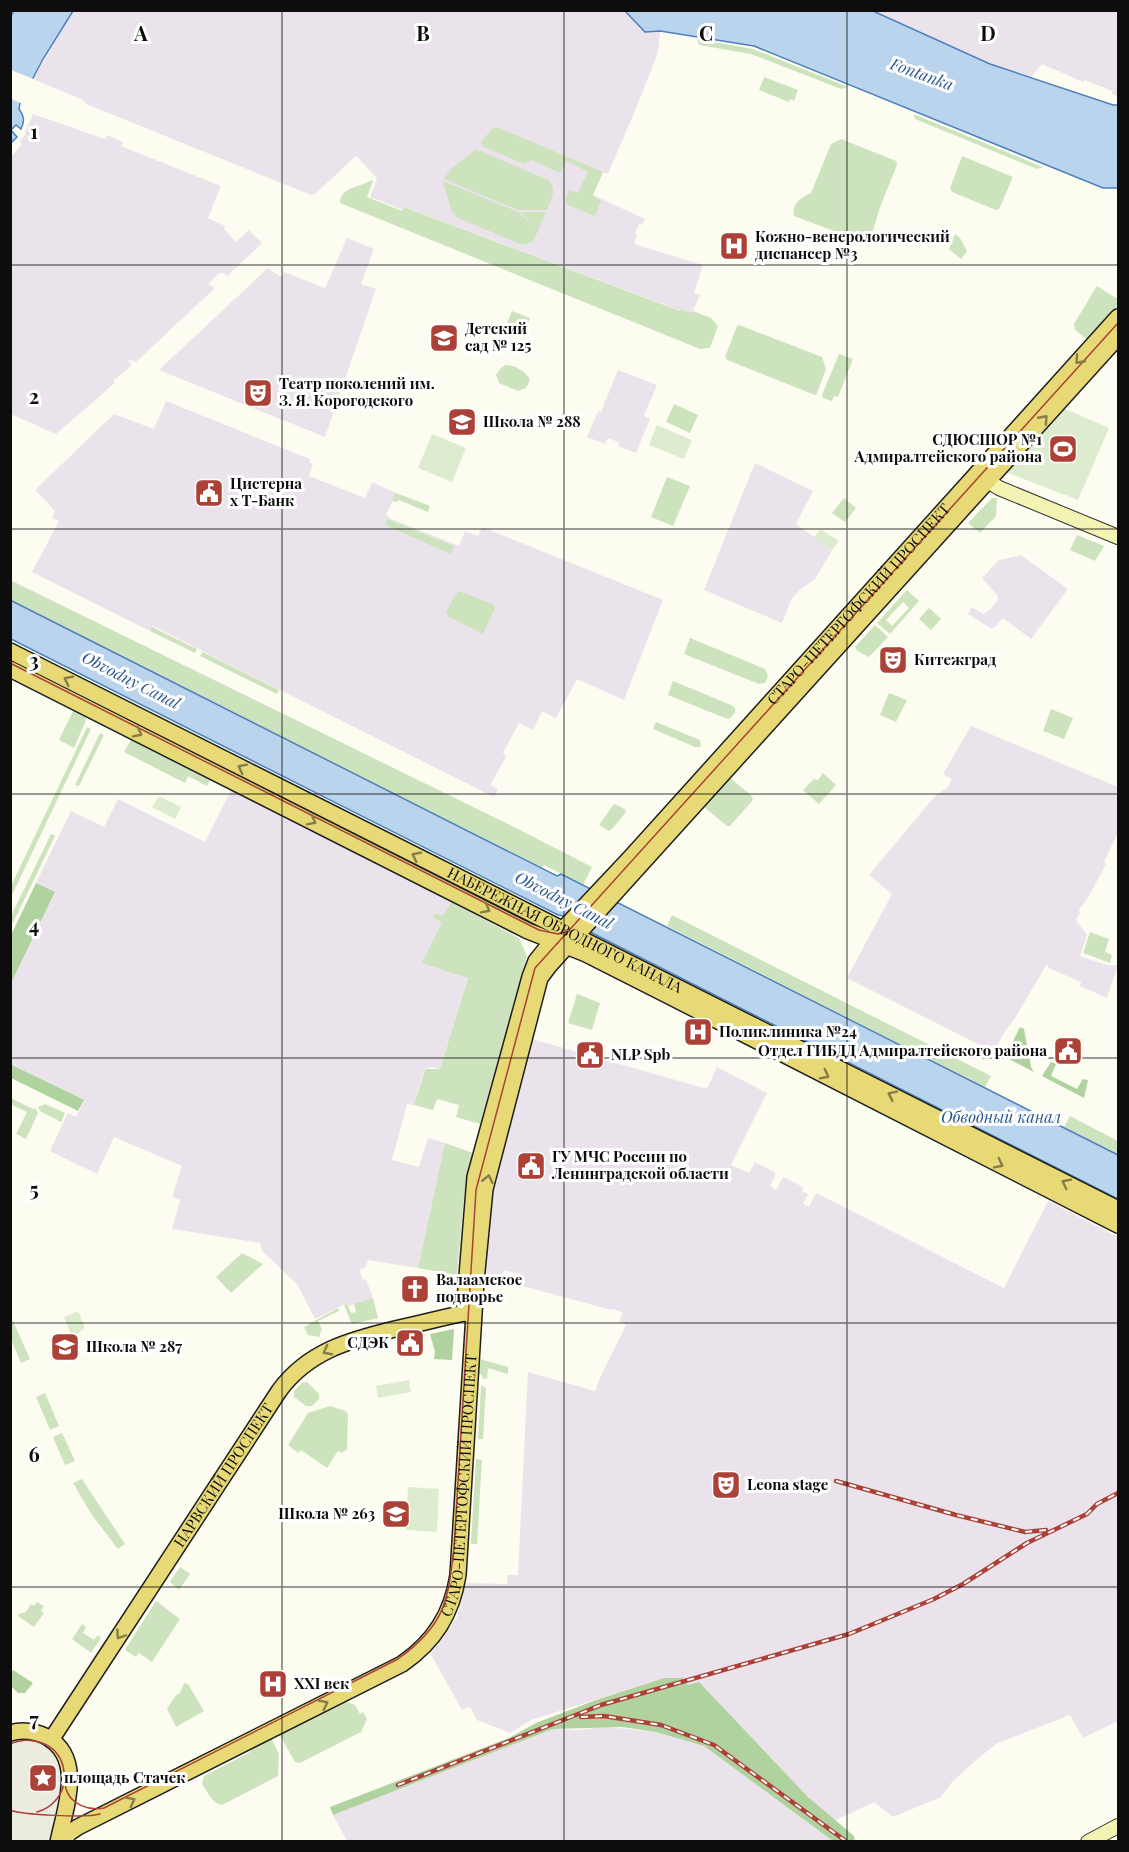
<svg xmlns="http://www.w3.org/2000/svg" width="1129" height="1852" viewBox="0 0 1129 1852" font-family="'Playfair Display',serif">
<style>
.industrial{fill:#ebe3eb}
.green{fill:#cce3bd;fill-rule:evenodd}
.forest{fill:#afd29f}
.pitch{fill:#ddecce}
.plaza{fill:#ecebdf}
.water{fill:#bbd4ee;stroke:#4b80bb;stroke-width:1.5}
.pier{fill:#fdfcf0}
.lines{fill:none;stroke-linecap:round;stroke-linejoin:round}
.secondary-casing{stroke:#2f2f2f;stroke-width:16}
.primary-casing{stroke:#1e1e1e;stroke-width:18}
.secondary{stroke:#f3f4b3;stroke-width:14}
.primary{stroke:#e7da76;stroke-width:15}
.tram{stroke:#ab4137;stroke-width:1.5}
.rail-casing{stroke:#ab4137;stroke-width:4.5}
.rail{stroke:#fff;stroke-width:2;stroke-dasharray:7;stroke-linecap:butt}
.oneway{stroke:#857e47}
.grid{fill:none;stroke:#0d0d0d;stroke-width:1.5;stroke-opacity:0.55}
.labels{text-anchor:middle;stroke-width:6;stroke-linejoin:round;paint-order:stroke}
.poi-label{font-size:15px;font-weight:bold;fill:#0d0d0d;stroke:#fff;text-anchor:start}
.street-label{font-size:15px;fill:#0d0d0d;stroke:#fff}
.water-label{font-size:16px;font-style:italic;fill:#27548f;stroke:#fff}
.grid-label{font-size:20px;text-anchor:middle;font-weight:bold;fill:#0d0d0d;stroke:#fff;stroke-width:6;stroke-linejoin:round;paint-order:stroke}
</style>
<rect width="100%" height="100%" fill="#fdfcf0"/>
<!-- industrial -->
<path class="industrial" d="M73,11H625L645,32L660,31L659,44L657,55L639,101L608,174L603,172L593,195L645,219L642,225L639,224L635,234L637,235L634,244L703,265L694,293L700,295L692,313L682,309L681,311L405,207L403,210L370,197L377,178L356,156L315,194L311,195L86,104L83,100L33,79Z
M873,11H1118V97L1112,94V91L1085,80L1083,82L1042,64L1031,77L990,64Z
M33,114L105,139L107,135L123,142L121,146L221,186L208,218L225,226L224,229L236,242L249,230L262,243L227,276L224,273H220L208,284L215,288L136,362L126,359L132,365L114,380V383L92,403L56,434L11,414V157L22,144L20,141L26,134L25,132Z
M347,238L374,249L361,284L376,289L325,437L161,371L160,369L268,268L281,277L284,272L325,288Z
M618,370L657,385L644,416L650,419L636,453L618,446L620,443L608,438L605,444L587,437L598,411L601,412Z
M166,401L310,459L309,463L313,464L309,476L365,498L372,482L396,493L386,515L391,519L459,546L465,531L478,536L482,527L663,600L624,700L577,679L556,718L542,711L533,730L519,723L503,753L506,757L490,785L498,789L494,797L153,626L150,631L32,572L59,521L52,518L55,511L35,490L114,414L154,429Z
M755,463L813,491L796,524L832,550L816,578L800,590L792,598L782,623L704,590Z
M1021,555L1068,589L1031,639L1003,618L994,628H990L968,614L972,607L983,614L990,610L998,600L997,595L982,578L999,560Z
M971,726L1118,787V832L1104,862L1106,864L1089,896L1079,910L1080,913L1076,920L1087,935L1080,956L1107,965H1118L1107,998L1080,986L1081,982L1049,968L1047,964L1015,1018L1005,1031L994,1052L847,978L892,894L869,875L936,795L947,788L952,779L943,774Z
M231,790L451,901L443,917L435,913L434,916L433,918L442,922L423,963L468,977L440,1069L432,1067L424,1069L414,1105L407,1104L392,1160L419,1167L428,1138L445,1143L418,1268L368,1260L366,1267L359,1270L363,1280L366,1279L373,1298L349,1306L347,1303L315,1319L297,1284L262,1251L260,1243L172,1229L180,1200L172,1197L182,1166L114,1137L97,1174L50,1151L68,1113L76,1117L84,1101L11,1064L10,983L55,893L36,883L71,811L104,827L118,799L205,842Z
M532,1039L704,1088L708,1087L717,1067L767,1093L731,1165L749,1173L755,1162L776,1173L770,1186L776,1190L783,1177L803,1187L802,1191L808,1194L803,1204L809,1207L816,1193L1004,1288L1048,1201L1118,1237V1726L1116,1722L1083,1738L1070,1715L998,1743L977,1759L952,1782L941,1797L893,1817L874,1802L834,1821L808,1797L699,1682L688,1685L682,1678H664L531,1720L510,1733L477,1720L470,1707L462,1710L430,1653L438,1645L457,1617L466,1583L507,1584V1575H518L528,1372L595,1391L600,1378L626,1325L619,1321L623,1313L614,1309L611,1310L519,1285L522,1275L504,1270L501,1280L484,1276L490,1204Z
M607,1727L656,1732L704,1746L833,1841H347L333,1815L553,1729L579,1730Z"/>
<!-- green -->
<path class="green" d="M697,39L753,49L848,87L841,89L751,54L699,45Z
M764,77L798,90L794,101L790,99L789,102L759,90Z
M913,114L1043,167L1037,169L915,119Z
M497,127L603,172L593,195L601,201L595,216L568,205L565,201L569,190L578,193L588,172L567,161L560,173L531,160L524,164L482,146L481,142L492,129Z
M841,139L896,161L897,165L880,207L869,244L794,216C791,204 802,197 811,193L831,144Z
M475,150L481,151L548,180C558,190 551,199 547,210H518L444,179L450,170Z
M962,156L1013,177L999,209L996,210L952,192L950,188Z
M372,180L373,181L367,197L402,211L404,207L680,311L682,309L692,313L693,311L711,318L718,326L710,348L700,349L340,203C340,187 361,187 372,180Z
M443,181L518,212L536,228L520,212H546L534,240L527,244H520L456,217L451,210Z
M955,234L960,238L967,251L961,259L949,249Z
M1097,286L1116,298L1118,296V306L1088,340L1075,330L1074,324Z
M512,311L530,318L523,335L505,327Z
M739,325L822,357L826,369L817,393L815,395L727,360L725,357L737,326Z
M839,354L853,359L838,397L834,396L832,401L823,398L822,395Z
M505,365C515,365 526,371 530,380L526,388L518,391L499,383L496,375L500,369Z
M674,404L698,415L690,433L666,422Z
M667,477L690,486L673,526L651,517Z
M396,493L430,506L428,512L399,500L397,502L392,501Z
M844,498L856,508L845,522L832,513Z
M992,498H997L996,516L980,533L968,523Z
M387,519L454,546L451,554L385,525Z
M1077,535L1104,546L1095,561L1070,550Z
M10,580L512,826L592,867L583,885L544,865L542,868L11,600Z
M907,590L919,601L890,634L877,623ZM903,602L909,608L892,626L886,620Z
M459,591L493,604L495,608L483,634L449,617L446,613L455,595Z
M929,608L941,619L931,630L919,619Z
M875,625L888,637L869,657L857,651L855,647Z
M152,627L197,649L195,653L150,631Z
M690,638L765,669C768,674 769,677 765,683L759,684L684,654Z
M203,652L279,690L277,694L200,656Z
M673,681L731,705L735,708V713L729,719L725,718L668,695Z
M889,693L907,700L896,722L880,715Z
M1051,709L1073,718L1064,739L1043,731Z
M73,711L85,717L86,720L74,748L59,740Z
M656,722L700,740L701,747H695L653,729Z
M87,727L91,729L11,897V886Z
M100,733L104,735L79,786L75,785Z
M131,740L210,780L207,786L188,776L185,783L124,752Z
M823,773L836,785L819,804L803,790L814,779L818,780Z
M729,777L751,795L753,800L730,826H727L703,806Z
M614,804L625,809L626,812L613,828L609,831L599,825Z
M51,834L55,836L13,923L11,922V916Z
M451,902L519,938L527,956L480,1124L456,1117L459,1105L437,1099L433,1110L414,1105L425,1069H440L468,978L422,963L442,922L433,918L435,913L443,916Z
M672,915L991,1076L985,1087L667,926Z
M1090,932L1109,939L1105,952L1112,955L1110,963L1083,953Z
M577,994L600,1003L592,1030L568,1023Z
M11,1098L33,1109L35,1108L38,1113L26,1139L16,1134L27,1112L12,1105L11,1108Z
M45,1104L65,1113L61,1122L40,1111L38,1107Z
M1070,1116L1118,1141V1155L1064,1127Z
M445,1143L473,1153L464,1196L457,1275L418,1268Z
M242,1253L263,1264L231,1293L216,1277Z
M373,1298L378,1318L352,1324L344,1305L347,1303L351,1313L356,1312L354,1304Z
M338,1308L339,1311L318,1321L322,1329L319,1337L308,1335L304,1327Z
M13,1321L30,1359L21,1363L11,1339V1322Z
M480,1359L508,1367V1374L488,1368L487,1379L482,1378V1375L479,1373Z
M307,1382L319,1394V1399L312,1406H306L294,1397V1391L302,1383Z
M481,1385L486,1388L483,1439H478Z
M45,1393L59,1426L50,1430L36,1397Z
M330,1406L346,1411L348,1415L347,1449L342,1453L338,1451L327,1468L301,1450L298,1453L288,1445L308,1413Z
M62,1433L75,1461L65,1465L53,1437Z
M476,1459L482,1460L477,1544H471Z
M82,1479L125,1544L118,1549L92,1515L73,1483Z
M180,1567L190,1574L179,1590L170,1582Z
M156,1601L180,1619L152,1662L139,1653L136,1657L125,1650Z
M37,1602L44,1606L41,1611L44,1613L34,1627L18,1616L19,1614L26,1612L31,1604L34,1606Z
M82,1624L86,1627L83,1633L94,1640L98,1635L101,1638L91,1653L72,1639Z
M184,1683L188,1684L204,1711L176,1727L167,1709L176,1695L180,1693Z
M344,1701L355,1705L360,1714L363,1712L367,1719L361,1732L300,1763L295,1762L279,1734Z
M271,1738L279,1754L278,1776L222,1805L216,1803L211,1798L202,1784L204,1776L250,1752L253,1747Z"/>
<!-- forest -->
<path class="forest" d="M36,883L55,892L11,983V935Z
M1020,1027L1024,1029L1031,1067L1034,1072L1005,1057Z
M1051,1062L1056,1064L1051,1076L1077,1089L1083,1079L1088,1080L1084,1098L1042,1076Z
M10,1064L84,1100L78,1111L11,1078Z
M454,1329L452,1360L434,1359L435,1352L430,1334Z
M13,1670L33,1683L25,1693H18L11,1686V1673Z
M664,1678H683L688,1685L699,1682L808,1797L854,1836L855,1841H833L704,1746L656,1732L622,1727L553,1729L333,1815L330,1807L509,1738L536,1723L596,1700Z"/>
<!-- pitch -->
<path class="pitch" d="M1063,408L1109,428L1078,500L1008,473L1007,470Z
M657,425L692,440L684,459L649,445Z
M432,434L466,448L452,482L418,468Z
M820,529L839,541L832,550L814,538Z
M159,796L181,807L175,819L152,807Z
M78,1311L85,1328L72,1338L64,1317Z
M409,1380L411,1392L378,1398L376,1386Z
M408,1487L439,1489L437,1532L406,1530Z"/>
<!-- plaza -->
<path class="plaza" d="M41,1728L72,1761L77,1795L73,1841H11L10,1729Z"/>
<!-- water -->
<path class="water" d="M14,11H73L43,59L20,103L19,109C24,116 25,121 21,129L16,125L11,130L17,137L11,143V16Z
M625,11H873L990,64L1113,105H1118V188H1103L754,46L660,31L645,32Z
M10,600L557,876L561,874L1118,1155V1199L594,934L564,916L558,915L11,639Z"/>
<!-- pier -->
<path class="pier" d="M11,70L36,80L23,104L11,99Z"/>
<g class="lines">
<!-- secondary casing -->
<g class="secondary-casing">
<path id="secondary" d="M978,475L999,488L1118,537
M1088,1842L1118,1826"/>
</g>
<!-- primary casing -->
<g class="primary-casing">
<g id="primary">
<path id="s1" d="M10,651L1118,1209"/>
<path d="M10,669L528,931L586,954L669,996L1118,1225"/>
<path id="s2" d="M464,1313L475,1177L530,977L536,961L552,941L631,857L1118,317"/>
<path d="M10,1733C24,1729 35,1731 47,1737C85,1759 65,1808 58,1842"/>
<path id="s3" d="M51,1740L279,1391C308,1351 350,1340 395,1329C418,1324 441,1318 464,1313L471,1314"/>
<path id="s4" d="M63,1842L69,1833L78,1827L402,1664C434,1642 452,1614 458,1575L476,1281L485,1189L540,978L549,966L1118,337"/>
</g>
</g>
<!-- secondary -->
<use href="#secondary" class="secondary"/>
<!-- primary -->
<use href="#primary" class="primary"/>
<!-- tram -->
<path class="tram" d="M10,663L539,930L558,934L570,931
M10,1744C31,1735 57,1743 63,1766C65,1774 64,1781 66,1789C71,1805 89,1811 104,1808L398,1659C445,1625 448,1602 454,1547L476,1190L535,968L1118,323
M10,1810C22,1815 88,1818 100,1814
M37,1812C52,1808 62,1796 65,1780"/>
<!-- rail casing -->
<g class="rail-casing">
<path id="rail" d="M836,1481L956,1515L1025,1532L1046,1530
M581,1717L604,1716L661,1725L714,1745L847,1842
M398,1785L601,1705L849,1634L934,1599L963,1584L1027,1543L1087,1514L1097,1504L1118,1493"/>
</g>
<!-- rail -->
<use href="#rail" class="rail"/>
</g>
<!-- one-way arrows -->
<defs><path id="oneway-chevron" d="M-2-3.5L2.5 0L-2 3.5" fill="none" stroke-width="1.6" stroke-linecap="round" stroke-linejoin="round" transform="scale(1.5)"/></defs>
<g class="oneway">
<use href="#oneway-chevron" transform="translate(1079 360) rotate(132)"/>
<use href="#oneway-chevron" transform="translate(1044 419) rotate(-48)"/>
<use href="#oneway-chevron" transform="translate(68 680) rotate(-153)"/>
<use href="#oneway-chevron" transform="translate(138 733) rotate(27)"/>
<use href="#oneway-chevron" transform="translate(242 768) rotate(-153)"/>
<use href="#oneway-chevron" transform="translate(312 821) rotate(27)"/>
<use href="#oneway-chevron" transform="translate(416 856) rotate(-153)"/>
<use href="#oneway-chevron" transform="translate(486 909) rotate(27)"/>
<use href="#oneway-chevron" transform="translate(825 1075) rotate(27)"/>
<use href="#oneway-chevron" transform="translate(892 1095) rotate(-154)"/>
<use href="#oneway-chevron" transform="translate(999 1164) rotate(27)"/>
<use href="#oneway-chevron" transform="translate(488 1179) rotate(-77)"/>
<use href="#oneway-chevron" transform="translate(1066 1183) rotate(-153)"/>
<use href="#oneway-chevron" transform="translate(327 1351) rotate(152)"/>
<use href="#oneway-chevron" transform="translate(120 1635) rotate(124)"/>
<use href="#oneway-chevron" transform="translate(324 1704) rotate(-27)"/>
<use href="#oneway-chevron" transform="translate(131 1801) rotate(-27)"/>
</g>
<!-- grid -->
<path class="grid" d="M282,10V1842M564,10V1842M847,10V1842M10,265H1118M10,529H1118M10,794H1118M10,1058H1118M10,1323H1118M10,1587H1118"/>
<!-- icons -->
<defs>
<g id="hospital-square" transform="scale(1.5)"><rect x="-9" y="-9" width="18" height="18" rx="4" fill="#ab4137" stroke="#fff"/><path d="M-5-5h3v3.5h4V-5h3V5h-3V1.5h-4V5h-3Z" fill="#fff"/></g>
<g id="school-square" transform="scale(1.5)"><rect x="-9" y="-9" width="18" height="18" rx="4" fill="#ab4137" stroke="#fff"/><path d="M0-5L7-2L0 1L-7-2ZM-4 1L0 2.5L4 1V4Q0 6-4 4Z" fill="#fff"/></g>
<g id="theatre-square" transform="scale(1.5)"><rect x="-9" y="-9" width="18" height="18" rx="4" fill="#ab4137" stroke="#fff"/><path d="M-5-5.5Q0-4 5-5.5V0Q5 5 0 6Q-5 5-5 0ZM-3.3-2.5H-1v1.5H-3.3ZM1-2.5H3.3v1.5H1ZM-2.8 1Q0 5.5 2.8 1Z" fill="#fff"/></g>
<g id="stadium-square" transform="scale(1.5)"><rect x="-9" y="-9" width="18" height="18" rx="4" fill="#ab4137" stroke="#fff"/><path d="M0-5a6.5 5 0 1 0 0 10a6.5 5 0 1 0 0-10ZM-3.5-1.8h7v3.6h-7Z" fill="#fff"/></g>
<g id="civic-square" transform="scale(1.5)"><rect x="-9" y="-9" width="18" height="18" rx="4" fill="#ab4137" stroke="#fff"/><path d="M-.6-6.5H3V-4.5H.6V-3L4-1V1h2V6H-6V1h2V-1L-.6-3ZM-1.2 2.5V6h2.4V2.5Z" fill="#fff"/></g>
<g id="church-square" transform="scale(1.5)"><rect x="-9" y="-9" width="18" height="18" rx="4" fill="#ab4137" stroke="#fff"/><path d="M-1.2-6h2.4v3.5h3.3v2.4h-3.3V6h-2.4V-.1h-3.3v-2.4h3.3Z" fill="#fff"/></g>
<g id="sight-square" transform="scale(1.5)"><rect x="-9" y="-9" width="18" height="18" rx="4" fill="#ab4137" stroke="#fff"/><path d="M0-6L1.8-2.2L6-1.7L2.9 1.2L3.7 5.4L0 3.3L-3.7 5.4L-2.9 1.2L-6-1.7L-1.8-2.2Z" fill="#fff"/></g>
</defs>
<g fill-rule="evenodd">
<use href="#hospital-square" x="734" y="246"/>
<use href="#school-square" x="444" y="338"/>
<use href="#theatre-square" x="258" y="393"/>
<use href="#school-square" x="462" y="422"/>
<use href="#stadium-square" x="1063" y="449"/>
<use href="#civic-square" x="209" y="493"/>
<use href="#theatre-square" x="893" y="660"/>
<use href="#hospital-square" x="698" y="1032"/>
<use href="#civic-square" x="1068" y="1051"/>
<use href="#civic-square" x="590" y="1055"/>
<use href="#civic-square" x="531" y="1166"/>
<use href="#church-square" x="415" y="1289"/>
<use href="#civic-square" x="410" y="1343"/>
<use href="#school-square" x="65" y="1347"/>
<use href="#theatre-square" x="726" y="1485"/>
<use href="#school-square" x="396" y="1514"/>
<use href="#hospital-square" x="273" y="1684"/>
<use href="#sight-square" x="43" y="1778"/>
</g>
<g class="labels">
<!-- poi labels -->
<g class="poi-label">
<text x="755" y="242">Кожно-венерологический<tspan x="755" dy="17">диспансер №3</tspan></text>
<text x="465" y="334">Детский<tspan x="465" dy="17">сад № 125</tspan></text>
<text x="279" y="389">Театр поколений им.<tspan x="279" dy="17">З. Я. Корогодского</tspan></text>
<text x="483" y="427">Школа № 288</text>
<text x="1042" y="445" text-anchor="end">СДЮСШОР №1<tspan x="1042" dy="17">Адмиралтейского района</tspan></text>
<text x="230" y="489">Цистерна<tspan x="230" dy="17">х Т-Банк</tspan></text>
<text x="914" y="665">Китежград</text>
<text x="719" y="1037">Поликлиника №24</text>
<text x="1047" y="1056" text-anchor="end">Отдел ГИБДД Адмиралтейского района</text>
<text x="611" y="1060">NLP Spb</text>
<text x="552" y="1162">ГУ МЧС России по<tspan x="552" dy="17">Ленинградской области</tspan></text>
<text x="436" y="1285">Валаамское<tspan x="436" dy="17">подворье</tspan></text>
<text x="389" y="1348" text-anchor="end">СДЭК</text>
<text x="86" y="1352">Школа № 287</text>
<text x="747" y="1490">Leona stage</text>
<text x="375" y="1519" text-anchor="end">Школа № 263</text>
<text x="294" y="1689">XXI век</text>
<text x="64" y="1783">площадь Стачек</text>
</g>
<!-- street labels -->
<g class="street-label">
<text dy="5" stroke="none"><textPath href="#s2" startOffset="842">СТАРО-ПЕТЕРГОФСКИЙ ПРОСПЕКТ</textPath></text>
<text dy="5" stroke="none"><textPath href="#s1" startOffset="621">НАБЕРЕЖНАЯ ОБВОДНОГО КАНАЛА</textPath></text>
<text dy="5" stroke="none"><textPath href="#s3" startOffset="316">НАРВСКИЙ ПРОСПЕКТ</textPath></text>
<text dy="5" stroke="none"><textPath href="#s4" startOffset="582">СТАРО-ПЕТЕРГОФСКИЙ ПРОСПЕКТ</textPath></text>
</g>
<!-- water labels -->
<g class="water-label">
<text transform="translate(922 74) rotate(20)" y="6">Fontanka</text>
<text transform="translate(131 680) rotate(27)" y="6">Obvodny Canal</text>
<text transform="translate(564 900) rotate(27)" y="6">Obvodny Canal</text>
<text x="1001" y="1123">Обводный канал</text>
</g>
</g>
<g class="grid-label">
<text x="141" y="41">A</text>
<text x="423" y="41">B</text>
<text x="706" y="41">C</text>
<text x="988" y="41">D</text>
<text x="34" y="139">1</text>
<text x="34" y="404">2</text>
<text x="34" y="668">3</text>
<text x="34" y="933">4</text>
<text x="34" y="1197">5</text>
<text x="34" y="1462">6</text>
<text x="34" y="1727">7</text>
</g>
<!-- border -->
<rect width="1129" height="1852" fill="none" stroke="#0d0d0d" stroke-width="24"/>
</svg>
